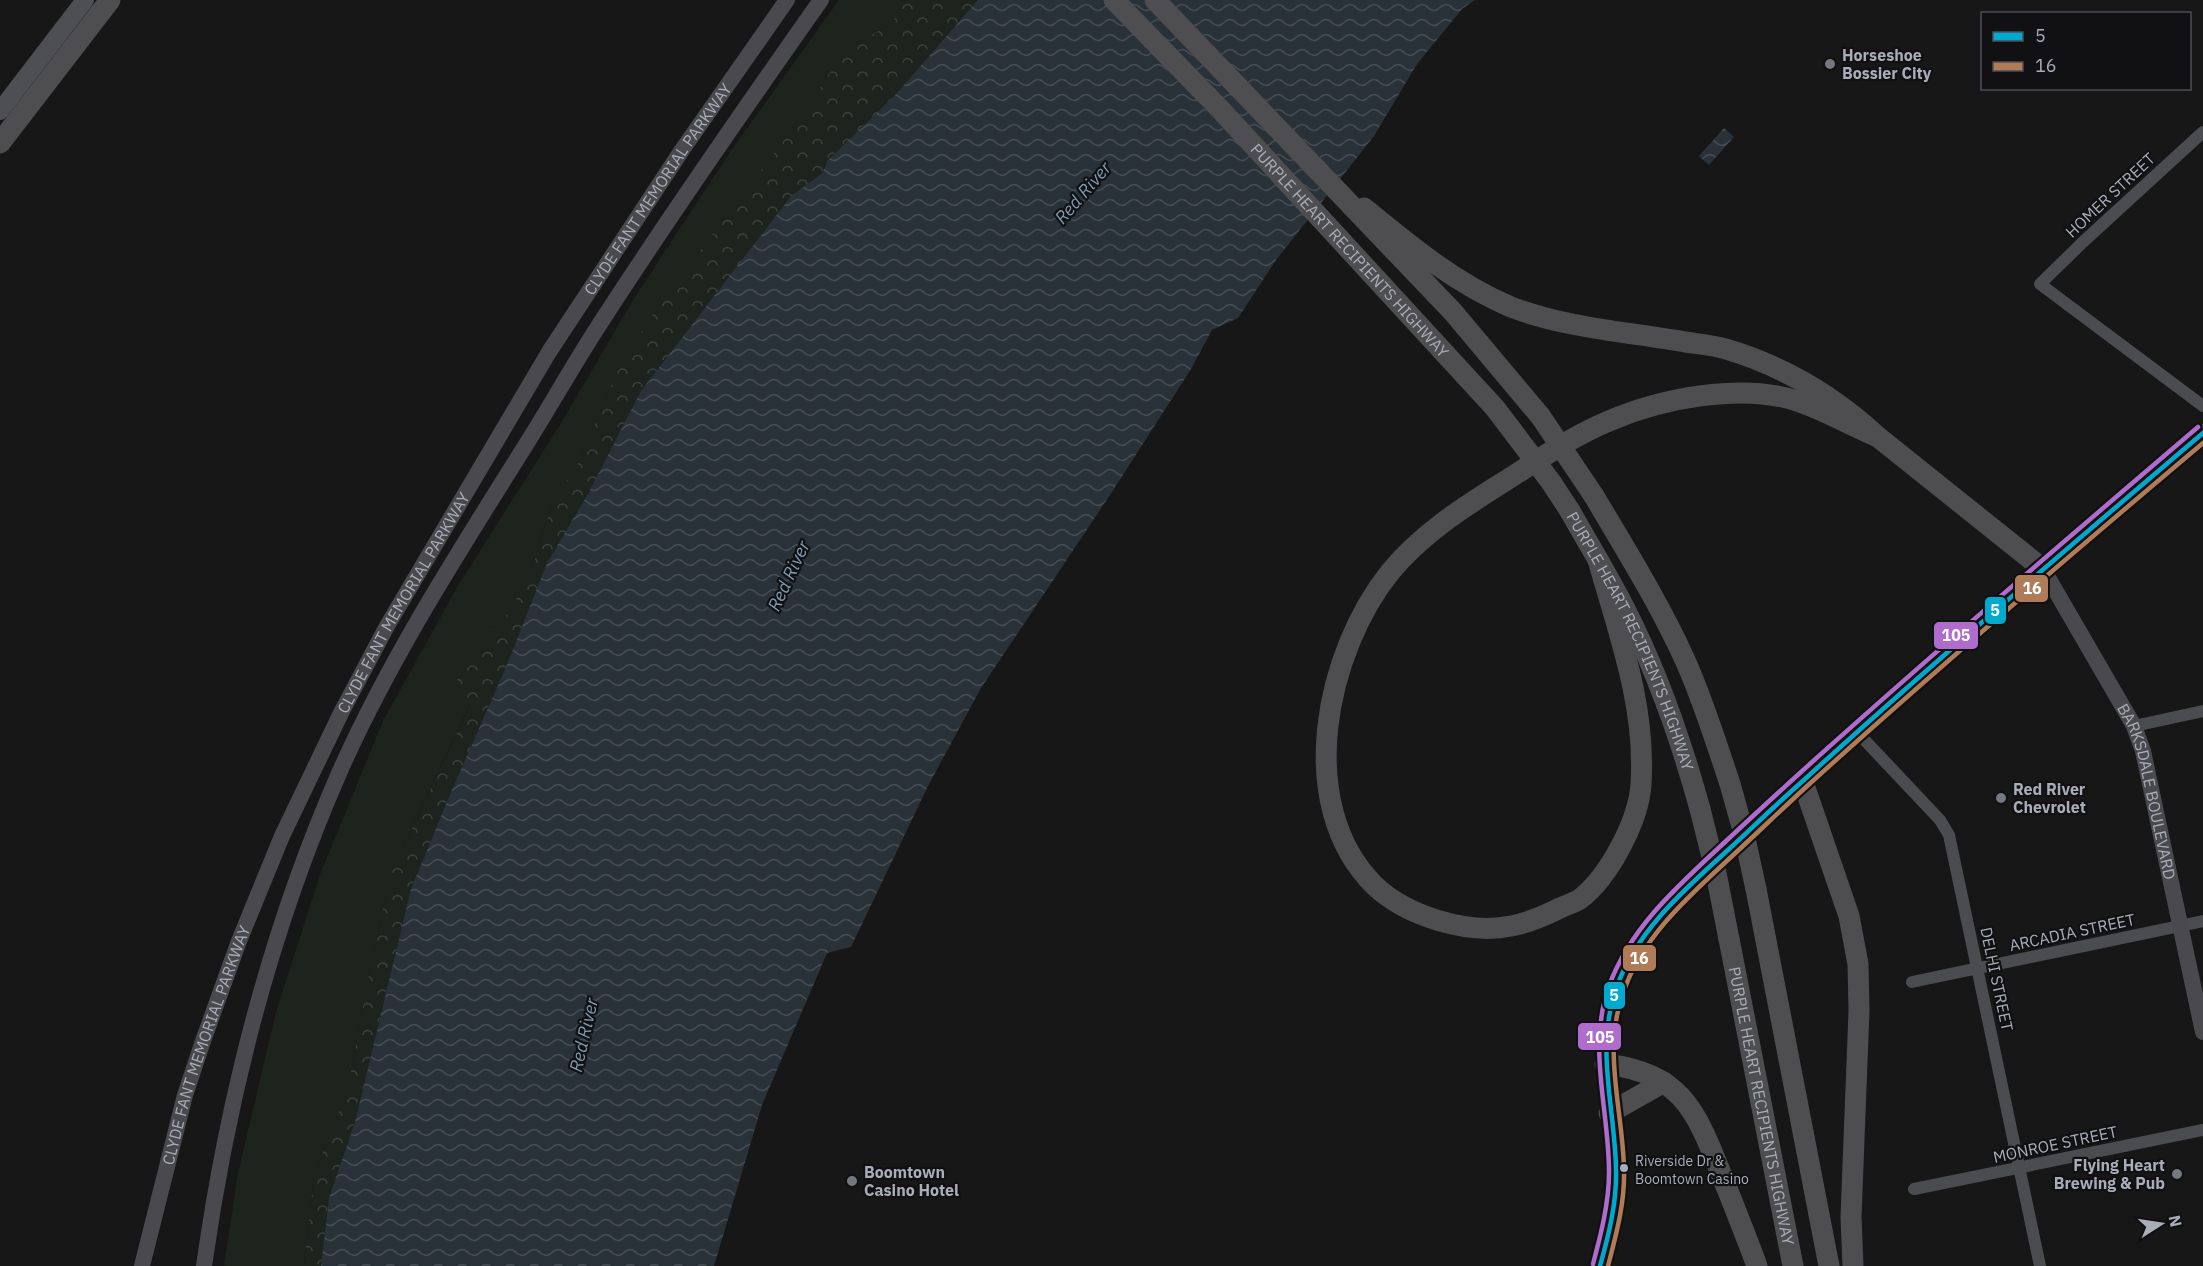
<svg xmlns="http://www.w3.org/2000/svg" width="2203" height="1266" viewBox="0 0 2203 1266" font-family="'IBM Plex Sans',sans-serif">
<style>
.green{fill:#1d241e}
.forest{fill:url(#forest-crowns)}
.water{fill:url(#water-waves)}
.lines{fill:none;stroke-linecap:round;stroke-linejoin:round}
.street{stroke:#4b4c50;stroke-width:12}
.secondary{stroke:#4a4a4e;stroke-width:16}
.primary{stroke:#4d4f52;stroke-width:18}
.highway{stroke:#4e4e51;stroke-width:21}
.highway-bridge{stroke:#4e4e51;stroke-width:21}
.bus-1-casing{stroke:#111113;stroke-width:9}
.bus-2-casing{stroke:#111113;stroke-width:9}
.bus-3-casing{stroke:#111113;stroke-width:9}
.bus-1{stroke:#00a9ce;stroke-width:4.5}
.bus-2{stroke:#b07c57;stroke-width:4.5}
.bus-3{stroke:#b06ccc;stroke-width:4.5}
.poi-dot{fill:#757880;stroke:#111113;stroke-width:2}
.bus-dot{fill:#a8adb8;stroke:#111113;stroke-width:2}
.labels{text-anchor:middle;stroke-width:4.5;stroke-linejoin:round;paint-order:stroke}
.bus-label{font-size:14px;fill:#a8adb8;stroke:#111113;text-anchor:start}
.poi-label{font-size:16px;font-weight:bold;fill:#a8adb8;stroke:#111113;text-anchor:start}
.street-label{font-size:16px;fill:#a8adb8;stroke:#111113}
.water-label{font-size:18px;font-style:italic;fill:#7f9bb3;stroke:#111113}
.line-badge{stroke:#111113;stroke-width:2}
.badge-label{font-size:16px;text-anchor:middle;font-weight:bold;fill:#fff}
</style>
<defs>
<pattern id="forest-crowns" width="20" height="18" patternUnits="userSpaceOnUse" patternTransform="scale(1.5)"><rect width="20" height="18" fill="#1d241e"/><path d="M2 6a3 3 0 1 1 6 0M12 15a3 3 0 1 1 6 0" fill="none" stroke="#3b413d"/></pattern>
<pattern id="water-waves" width="16" height="10" patternUnits="userSpaceOnUse" patternTransform="scale(1.5)"><rect width="16" height="10" fill="#2a3239"/><path d="M0 5q4-4 8 0t8 0" fill="none" stroke="#464d54"/></pattern>
</defs>
<rect width="100%" height="100%" fill="#171717"/>
<!-- green -->
<path class="green" d="M839,0H903L892,23L850,47L828,75L803,115L659,304L619,368L578,463L552,504L532,568L511,610L471,652L448,699L470,704L390,875L369,974L348,1088L314,1175L304,1266H224L238,1173L276,1012L321,872L383,721L456,589L561,423L635,297L730,152Z"/>
<!-- forest -->
<path class="forest" d="M903,0H978L896,94L834,154L822,174L589,492L547,563L506,667L451,792L411,889L355,1122L329,1198L321,1266H304L314,1175L348,1088L369,974L390,875L470,705L447,699L471,652L511,610L532,568L552,504L578,463L619,368L659,304L803,115L828,75L850,47L892,23Z"/>
<!-- water -->
<path class="water" d="M978,0H1475L1462,9L1417,64L1374,136L1276,260L1238,318L1212,330L1191,369L1110,495L981,688L928,786L851,947L827,953L762,1105L714,1266H321L329,1198L355,1122L411,889L451,792L506,667L547,563L589,492L641,391L792,195L822,174L828,160L896,94Z
M1724,128L1734,137L1709,165L1699,156Z"/>
<g class="lines">
<!-- street -->
<path class="street" d="M2203,132L2083,242L2040,284L2203,406
M2134,726L2203,711
M1857,732L1940,820L1949,835L2040,1266
M1912,982L2203,921
M1914,1189L2203,1130"/>
<!-- secondary -->
<g class="secondary">
<path id="s1" d="M2043,569L2134,726L2143,751L2203,1032"/>
<path id="s2" d="M142,1266L185,1095L203,1041L239,941L282,836L342,711L387,626L549,352L682,150L787,0"/>
<path d="M204,1266C228,1096 271,928 340,771C393,652 464,544 532,435C556,396 578,357 603,319C673,211 747,105 821,0"/>
<path d="M1600,1266C1610,1231 1617,1198 1616,1161C1615,1128 1605,1097 1605,1064"/>
</g>
<!-- primary -->
<path class="primary" d="M0,111L85,0
M1605,1064L1608,1019L1616,990L1637,944L1663,913L1802,779L2203,433"/>
<!-- highway -->
<g class="highway">
<path d="M0,143L110,0"/>
<path d="M1364,208C1409,245 1456,284 1511,307C1566,328 1628,332 1685,342C1699,344 1713,345 1726,349C1783,366 1835,397 1878,437L2043,569"/>
<path d="M1594,496C1626,550 1659,603 1685,660C1703,700 1716,742 1730,784"/>
<path id="s3" d="M1570,511C1588,543 1607,574 1624,607C1657,671 1681,740 1700,809"/>
<path d="M1598,560C1619,634 1646,706 1641,784C1639,820 1609,877 1580,899C1574,903 1566,905 1560,908C1544,916 1528,923 1511,926C1468,935 1406,916 1374,885C1293,804 1326,651 1391,571C1425,530 1469,504 1513,476C1544,456 1575,435 1609,421C1662,398 1742,383 1797,401C1825,410 1851,426 1878,437"/>
<path d="M1802,779L1849,916L1858,964L1859,1011L1851,1217L1853,1266"/>
<path d="M1756,889L1829,1266"/>
<path id="s4" d="M1729,939L1793,1266"/>
<path d="M1605,1064C1682,1073 1696,1111 1722,1176C1734,1206 1746,1236 1757,1266"/>
<path d="M1609,1113L1664,1082"/>
</g>
<!-- highway-bridge -->
<g class="highway-bridge">
<path id="s5" d="M1114,0L1219,108L1495,408L1551,482L1570,511"/>
<path d="M1155,0L1453,312L1541,417L1594,496"/>
<path d="M1730,784L1744,834L1756,889"/>
<path d="M1700,809L1716,873L1729,939"/>
</g>
<!-- bus-1 casing -->
<g class="bus-1-casing">
<path id="bus-1" d="M1600,1266C1609,1234 1617,1202 1616,1169C1615,1108 1595,1049 1616,989C1636,931 1684,890 1728,850C1754,826 1779,802 1805,779C1935,661 2069,547 2203,433"/>
</g>
<!-- bus-2 casing -->
<g class="bus-2-casing">
<path id="bus-2" d="M1608,1266C1616,1235 1625,1203 1624,1170C1623,1110 1602,1052 1623,993C1642,937 1688,897 1730,858C1755,835 1780,811 1805,788C1935,670 2069,556 2203,443"/>
</g>
<!-- bus-3 casing -->
<g class="bus-3-casing">
<path id="bus-3" d="M1593,1264C1601,1234 1609,1203 1609,1172C1609,1109 1587,1048 1609,986C1631,926 1680,884 1725,842C1754,815 1782,789 1811,763C1938,649 2068,538 2198,427"/>
</g>
<!-- bus-1 -->
<use href="#bus-1" class="bus-1"/>
<!-- bus-2 -->
<use href="#bus-2" class="bus-2"/>
<!-- bus-3 -->
<use href="#bus-3" class="bus-3"/>
</g>
<!-- markers -->
<g class="poi-dot">
<circle cx="1830" cy="64" r="6"/>
<circle cx="2001" cy="798" r="6"/>
<circle cx="2177" cy="1174" r="6"/>
<circle cx="852" cy="1181" r="6"/>
</g>
<circle class="bus-dot" cx="1624" cy="1168" r="5"/>
<g class="labels">
<!-- bus labels -->
<g class="bus-label">
<text x="1635" y="1166">Riverside Dr &amp;<tspan x="1635" dy="18">Boomtown Casino</tspan></text>
</g>
<!-- poi labels -->
<g class="poi-label">
<text x="1842" y="61">Horseshoe<tspan x="1842" dy="18">Bossier City</tspan></text>
<text x="2013" y="795">Red River<tspan x="2013" dy="18">Chevrolet</tspan></text>
<text x="2165" y="1171" text-anchor="end">Flying Heart<tspan x="2165" dy="18">Brewing &amp; Pub</tspan></text>
<text x="864" y="1178">Boomtown<tspan x="864" dy="18">Casino Hotel</tspan></text>
</g>
<!-- street labels -->
<g class="street-label">
<text dy="6" stroke="none"><textPath href="#s2" startOffset="1202">CLYDE FANT MEMORIAL PARKWAY</textPath></text>
<text transform="translate(2110 195) rotate(-43)" y="6">HOMER STREET</text>
<text dy="6" stroke="none"><textPath href="#s5" startOffset="344">PURPLE HEART RECIPIENTS HIGHWAY</textPath></text>
<text dy="6" stroke="none"><textPath href="#s2" startOffset="716">CLYDE FANT MEMORIAL PARKWAY</textPath></text>
<text dy="6" stroke="none"><textPath href="#s3" startOffset="144">PURPLE HEART RECIPIENTS HIGHWAY</textPath></text>
<text dy="6" stroke="none"><textPath href="#s1" startOffset="248">BARKSDALE BOULEVARD</textPath></text>
<text transform="translate(2072 932) rotate(-12)" y="6">ARCADIA STREET</text>
<text transform="translate(1997 979) rotate(78)" y="6">DELHI STREET</text>
<text dy="6" stroke="none"><textPath href="#s2" startOffset="230">CLYDE FANT MEMORIAL PARKWAY</textPath></text>
<text dy="6" stroke="none"><textPath href="#s4" startOffset="170">PURPLE HEART RECIPIENTS HIGHWAY</textPath></text>
<text transform="translate(2055 1144) rotate(-12)" y="6">MONROE STREET</text>
</g>
<!-- water labels -->
<g class="water-label">
<text transform="translate(1083 193) rotate(-49)" y="6">Red River</text>
<text transform="translate(789 576) rotate(-65)" y="6">Red River</text>
<text transform="translate(584 1035) rotate(-77)" y="6">Red River</text>
</g>
</g>
<g class="line-badge">
<rect x="2014" y="574" width="35" height="29" rx="6" fill="#b07c57"/>
<rect x="1984" y="596" width="23" height="29" rx="6" fill="#00a9ce"/>
<rect x="1933" y="621" width="46" height="29" rx="6" fill="#b06ccc"/>
<rect x="1622" y="944" width="35" height="28" rx="6" fill="#b07c57"/>
<rect x="1603" y="981" width="23" height="29" rx="6" fill="#00a9ce"/>
<rect x="1577" y="1022" width="45" height="29" rx="6" fill="#b06ccc"/>
</g>
<g class="badge-label">
<text x="2032" y="594">16</text>
<text x="1995" y="616">5</text>
<text x="1956" y="641">105</text>
<text x="1639" y="964">16</text>
<text x="1614" y="1001">5</text>
<text x="1600" y="1043">105</text>
</g>
<!-- legend -->
<rect x="1981" y="12" width="210" height="78" fill="#111113" stroke="#4d4f55" stroke-width="1.5"/>
<rect x="1993" y="32" width="30" height="9" fill="#00a9ce" stroke="#4d4f55" stroke-width="1.5"/>
<text x="2035" y="42" font-size="18" fill="#a8adb8">5</text>
<rect x="1993" y="62" width="30" height="9" fill="#b07c57" stroke="#4d4f55" stroke-width="1.5"/>
<text x="2035" y="72" font-size="18" fill="#a8adb8">16</text>
<!-- north arrow -->
<g transform="translate(2161 1224) rotate(78)" stroke="#111113" stroke-width="4.5" paint-order="stroke">
<path d="M0-4.5L10 22L0 15L-10 22Z" fill="#a8adb8"/>
<text y="-9" font-size="16" font-weight="bold" text-anchor="middle" fill="#a8adb8">N</text>
</g>
</svg>
